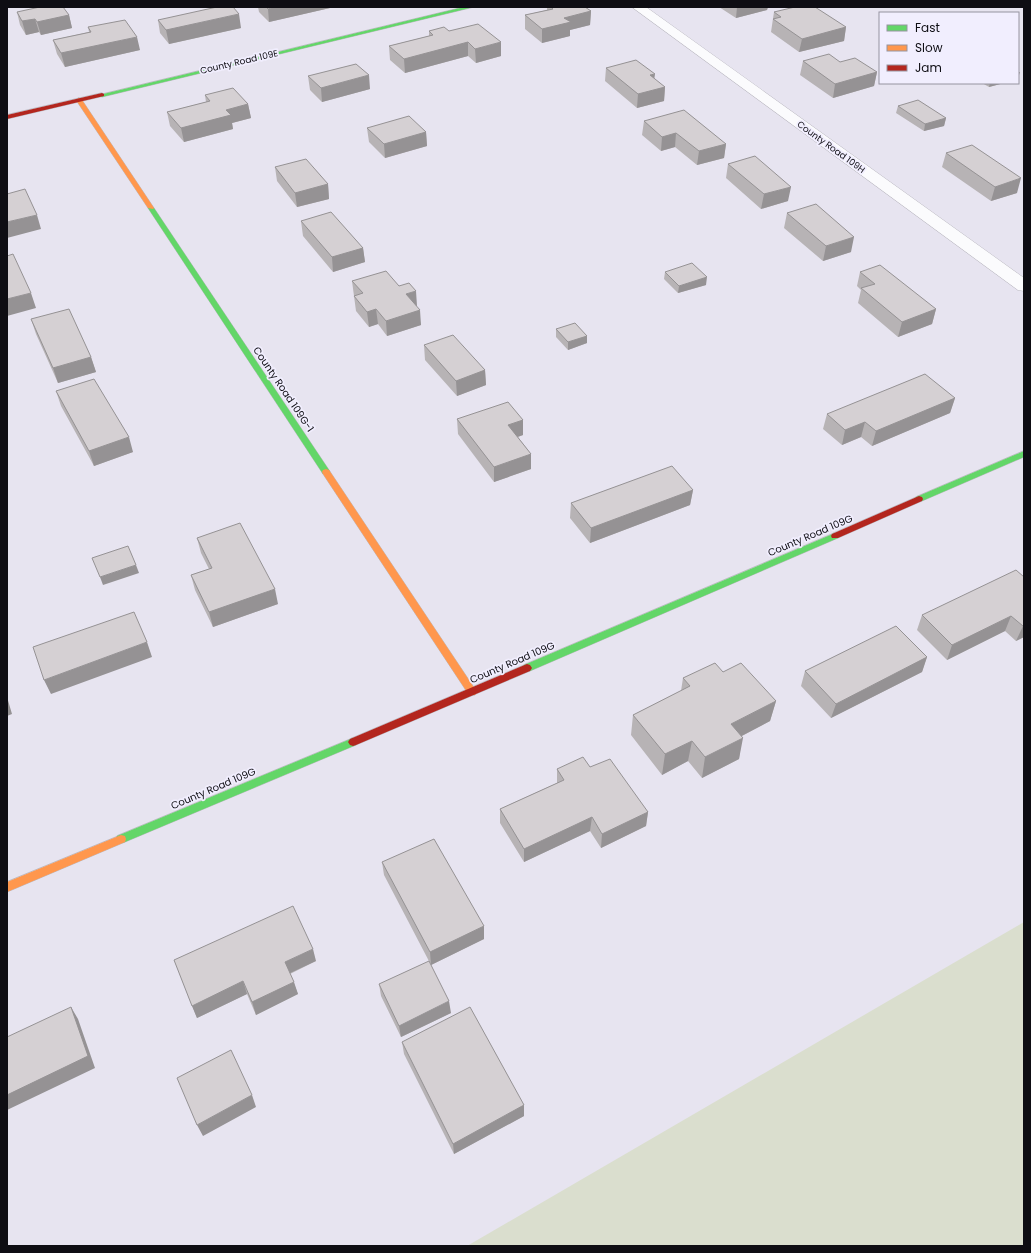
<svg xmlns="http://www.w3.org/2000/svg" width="1031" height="1253" viewBox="0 0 1031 1253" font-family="Poppins,sans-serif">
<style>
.green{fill:#dadece}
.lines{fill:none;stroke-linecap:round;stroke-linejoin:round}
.street-casing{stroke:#bcbac2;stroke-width:1}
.fast-casing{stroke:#bcbac2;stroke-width:1}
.slow-casing{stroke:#bcbac2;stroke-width:1}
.jam-casing{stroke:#bcbac2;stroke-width:1}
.street{fill:#fbfbfd;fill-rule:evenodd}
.fast{fill:#63d668;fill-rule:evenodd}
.slow{fill:#ff974d;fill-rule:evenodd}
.jam{fill:#b3261e;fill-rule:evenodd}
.wall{fill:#b7b3b5}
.shaded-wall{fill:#959294}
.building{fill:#d5d0d3;stroke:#959294}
.labels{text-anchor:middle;stroke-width:3.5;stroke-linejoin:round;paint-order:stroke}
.far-street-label{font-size:9px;fill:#0e0d13;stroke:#f1eefe}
.street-label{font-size:10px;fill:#0e0d13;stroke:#f1eefe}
</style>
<rect width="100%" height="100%" fill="#e7e4f0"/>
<!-- green -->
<path class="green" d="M1024,922V1246H467Z"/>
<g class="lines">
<!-- street casing -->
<g class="street-casing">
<path id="street" d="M632,7H646L1024,278V291L1018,290Z"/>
</g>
<!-- fast casing -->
<g class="fast-casing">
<path id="fast" d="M464,7H474L102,97L99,95Z
M151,206L154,208L329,470L330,472L329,474H323L148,208Z
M1024,451V457L922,501H916L915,499L916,497Z
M835,533L839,536L838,538L530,671H524L522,668L524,665Z
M353,738L356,739L358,742L356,745L125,842L121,843L117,842L116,839L117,836Z"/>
</g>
<!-- slow casing -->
<g class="slow-casing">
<path id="slow" d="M79,98L82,100L154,208L153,209L148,208L76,100Z
M326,469L329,470L477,692L475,695H469L323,474L322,472L323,470Z
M121,835L125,836L126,839L125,842L7,892V882Z"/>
</g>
<!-- jam casing -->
<g class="jam-casing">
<path id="jam" d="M102,93L104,94V96L7,119V115Z
M919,496L922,497L923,499L922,501L838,538H832L831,536L832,534Z
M527,664L530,665L532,668L530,671L356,745L353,746L350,745L348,742L350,739Z"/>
</g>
<!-- street -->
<use href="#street" class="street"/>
<!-- fast -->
<use href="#fast" class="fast"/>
<!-- slow -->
<use href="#slow" class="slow"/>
<!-- jam -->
<use href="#jam" class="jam"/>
</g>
<!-- wall -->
<path class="wall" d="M258,7H330V8L269,22L259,12Z
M547,7H585L591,11L590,25L570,30V36L542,43L525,29V15L547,10Z
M719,7H768L767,10L736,18Z
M17,12L69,15L72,28L41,35L39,32L26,35L20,25Z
M774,12L846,27L844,41L799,52L771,32Z
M158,20L241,28L169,44L160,33Z
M88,27L140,50L65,67L57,54L53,40L89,32Z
M429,31H449L501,56L476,63L468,56L405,73L390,60L389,46L429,36Z
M803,61L840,62L877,72L874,86L833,98L800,75Z
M606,68L654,79L665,87L664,101L637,108L605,81Z
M308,76L370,89L322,102L310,90Z
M982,83H1004L989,87Z
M205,95L248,104L251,118L232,123L233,129L184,142L170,126L167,112L206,102Z
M898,106L946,118L944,126L924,131L896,113Z
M644,121L726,144L724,158L697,165L675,147L661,151L642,135Z
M367,128L426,132L427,146L385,158L369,142Z
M946,153L1017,193L991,201L942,167Z
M728,164L788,201L761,209L726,178Z
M275,167L328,184L329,199L297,207L277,181Z
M787,213L851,252L823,261L784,228Z
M301,221L363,248L365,262L333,272L303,236Z
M665,272L706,285L678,293L664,279Z
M860,272L936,309L932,324L898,337L858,303L861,290L857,286Z
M352,281L399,286L417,306H416L421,325L387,336L378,324L369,327L356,311Z
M31,319L91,357L96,372L58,383L36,334Z
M556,329L587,336V343L568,350L556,337Z
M424,345L485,370L486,385L457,396L425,360Z
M56,391L133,452L94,466L61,406Z
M955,398L950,413L872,446L861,437L842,445L823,429L827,414Z
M457,419L523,420V435L518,437L531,454V469L494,482L458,434Z
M693,490L690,505L590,543L570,518L571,503Z
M197,538L278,604L213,627L195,590L191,575L209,569L201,553Z
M1024,577V637L1016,641L1005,631L947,660L917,630L922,615Z
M927,657L922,672L831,718L801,686L805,671Z
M723,672L776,701L770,721L742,736L739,759L702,778L688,761L662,775L631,735L633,715L681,691L683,678Z
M590,767L648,812L646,826L601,848L590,831L524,862L500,823V809L557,783V769Z
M382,862L484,926V939L431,965L384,875Z
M174,960L316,961L290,974L298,994L256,1015L247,994L197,1018Z
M379,984L451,1013L401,1037L381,996Z
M402,1042L524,1105V1116L454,1154L404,1054Z"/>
<!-- shaded-wall -->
<path class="shaded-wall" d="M275,7H330V8L269,22L268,9Z
M737,7H768L767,10L736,18Z
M591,11L590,25L570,30V36L542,43V29L564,18Z
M239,14L241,28L169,44L166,30Z
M69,15L72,28L41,35L37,22Z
M35,19L39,32L26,35L22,21Z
M846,27L844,41L799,52L802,39Z
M137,37L140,50L65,67L61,53Z
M468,42V56L405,73L404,59Z
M501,42V56L476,63L475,49Z
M877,72L874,86L833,98L835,84Z
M1018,72H1020L1018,78Z
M655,74L653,88L650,75Z
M369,75L370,89L322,102L321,88Z
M990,83H1004L989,87Z
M665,87L664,101L637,108L638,94Z
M248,104L251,118L232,123L233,129L184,142L181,128L226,110Z
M946,118L944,126L924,131L925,124Z
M426,132L427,146L385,158L384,144Z
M676,133L675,147L661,151L662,137Z
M726,144L724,158L697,165L699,151Z
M1021,178L1017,193L991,201L995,187Z
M328,184L329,199L297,207L295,193Z
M791,187L788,201L761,209L764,194Z
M37,215L41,229L7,238V222Z
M854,237L851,252L823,261L826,246Z
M363,248L365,262L333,272L332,257Z
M707,277L706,285L678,293L679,286Z
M416,291L417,306L407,309L406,294Z
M31,293L36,308L7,316V299Z
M376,309L378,324L369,327L367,312Z
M936,309L932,324L898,337L902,322Z
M420,310L421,325L387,336L386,321Z
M587,336V343L568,350V342Z
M91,357L96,372L58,383L53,368Z
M485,370L486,385L457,396L456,381Z
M955,398L950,413L872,446L876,431Z
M523,420V435L508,440V425Z
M865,422L861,437L842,445L845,430Z
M129,437L133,452L94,466L89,451Z
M531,454V469L494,482V467Z
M693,490L690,505L590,543L591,528Z
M136,565L139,573L103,585L100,577Z
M275,589L278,604L213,627L209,612Z
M1011,616L1005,631L947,660L952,645Z
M1023,626H1024V637L1016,641Z
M147,642L152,657L51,694L44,680Z
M927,657L922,672L831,718L836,704Z
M7,697L12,714L7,716Z
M776,701L770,721L726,744L731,724Z
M743,738L739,759L702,778L705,757Z
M692,741L688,761L662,775L665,754Z
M648,812L646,826L601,848L602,834Z
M592,817L590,831L524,862V849Z
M484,926V939L431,965L430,952Z
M313,949L316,961L288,974L285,962Z
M243,981L247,994L197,1018L192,1006Z
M294,982L298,994L256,1015L252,1002Z
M449,1001L451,1013L401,1037L399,1026Z
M71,1007L78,1019L95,1068L7,1110V1095Z
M252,1095L256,1107L203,1136L197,1125Z
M524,1105V1116L454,1154L453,1144Z"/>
<!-- building -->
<path class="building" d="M40,7H63L69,15L37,22L35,19L22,21L17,12Z
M217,7H233L239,14L166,30L158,20Z
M266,7H275L268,9Z
M551,7H585L591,11L564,18L571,22L542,29L525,15L553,9Z
M795,7H815L846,27L802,39L773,19L781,17L774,12Z
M125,20L137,37L61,53L53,40L91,32L88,27Z
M478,24L501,42L475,49L468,42L404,59L389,46L433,35L429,31L444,27L449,31Z
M829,54L840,62L855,58L877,72L835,84L803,61Z
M636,60L655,74L650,75L665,87L638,94L606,68Z
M356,64L369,75L321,88L308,76Z
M233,88L248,104L226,110L231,115L181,128L167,112L210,101L205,95Z
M918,100L946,118L925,124L898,106Z
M684,110L726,144L699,151L676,133L662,137L644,121Z
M409,116L426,132L384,144L367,128Z
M972,145L1021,178L995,187L946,153Z
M755,156L791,187L764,194L728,164Z
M306,159L328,184L295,193L275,167Z
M25,189L37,215L7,222V194Z
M816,204L854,237L826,246L787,213Z
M331,212L363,248L332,257L301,221Z
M13,254L31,293L7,299V256Z
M692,263L707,277L679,286L665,272Z
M880,265L936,309L902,322L861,288L875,284L860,272Z
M386,271L399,286L409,283L416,291L406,294L420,310L386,321L376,309L367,312L354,296L363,293L352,281Z
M69,309L91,357L53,368L31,319Z
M575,323L587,336L568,342L556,329Z
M453,335L485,370L456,381L424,345Z
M925,374L955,398L876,431L865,422L845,430L827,414Z
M94,379L129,437L89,451L56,391Z
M508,402L523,420L508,425L531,454L494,467L457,419Z
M672,466L693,490L591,528L571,503Z
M240,523L275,589L209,612L191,575L212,568L197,538Z
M128,546L136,565L100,577L92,558Z
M1016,570L1024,577V626H1023L1011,616L952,645L922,615Z
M134,612L147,642L44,680L33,647Z
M896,626L927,657L836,704L805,671Z
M715,663L723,672L741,663L776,701L731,724L743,738L705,757L692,741L665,754L633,715L690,686L683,678Z
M583,757L590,767L610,759L648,812L602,834L592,817L524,849L500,809L564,780L557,769Z
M434,839L484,926L430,952L382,862Z
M293,906L313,949L285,962L294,982L252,1002L243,981L192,1006L174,960Z
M429,961L449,1001L399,1026L379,984Z
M71,1007L88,1056L7,1095V1037Z
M470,1007L524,1105L453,1144L402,1042Z
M231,1050L252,1095L197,1125L177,1078Z"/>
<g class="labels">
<!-- far-street labels -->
<g class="far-street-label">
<text transform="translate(239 62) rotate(-13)" y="3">County Road 109E</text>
<text transform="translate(831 147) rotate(36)" y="3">County Road 109H</text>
</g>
<!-- street labels -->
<g class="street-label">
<text transform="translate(284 389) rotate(56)" y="4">County Road 109G-1</text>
<text transform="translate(810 535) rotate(-23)" y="4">County Road 109G</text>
<text transform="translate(512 662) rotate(-23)" y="4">County Road 109G</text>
<text transform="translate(213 788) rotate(-23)" y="4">County Road 109G</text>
</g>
</g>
<!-- border -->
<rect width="1031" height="1253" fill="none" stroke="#0e0d13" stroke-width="16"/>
<!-- legend -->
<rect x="879" y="12" width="140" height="72" fill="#f1eefe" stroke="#9694a0"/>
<rect x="887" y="25" width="20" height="6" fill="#63d668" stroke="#9694a0"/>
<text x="915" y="32" font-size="12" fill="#0e0d13">Fast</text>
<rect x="887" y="45" width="20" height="6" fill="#ff974d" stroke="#9694a0"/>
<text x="915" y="52" font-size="12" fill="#0e0d13">Slow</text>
<rect x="887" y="65" width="20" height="6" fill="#b3261e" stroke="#9694a0"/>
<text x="915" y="72" font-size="12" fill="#0e0d13">Jam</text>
</svg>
